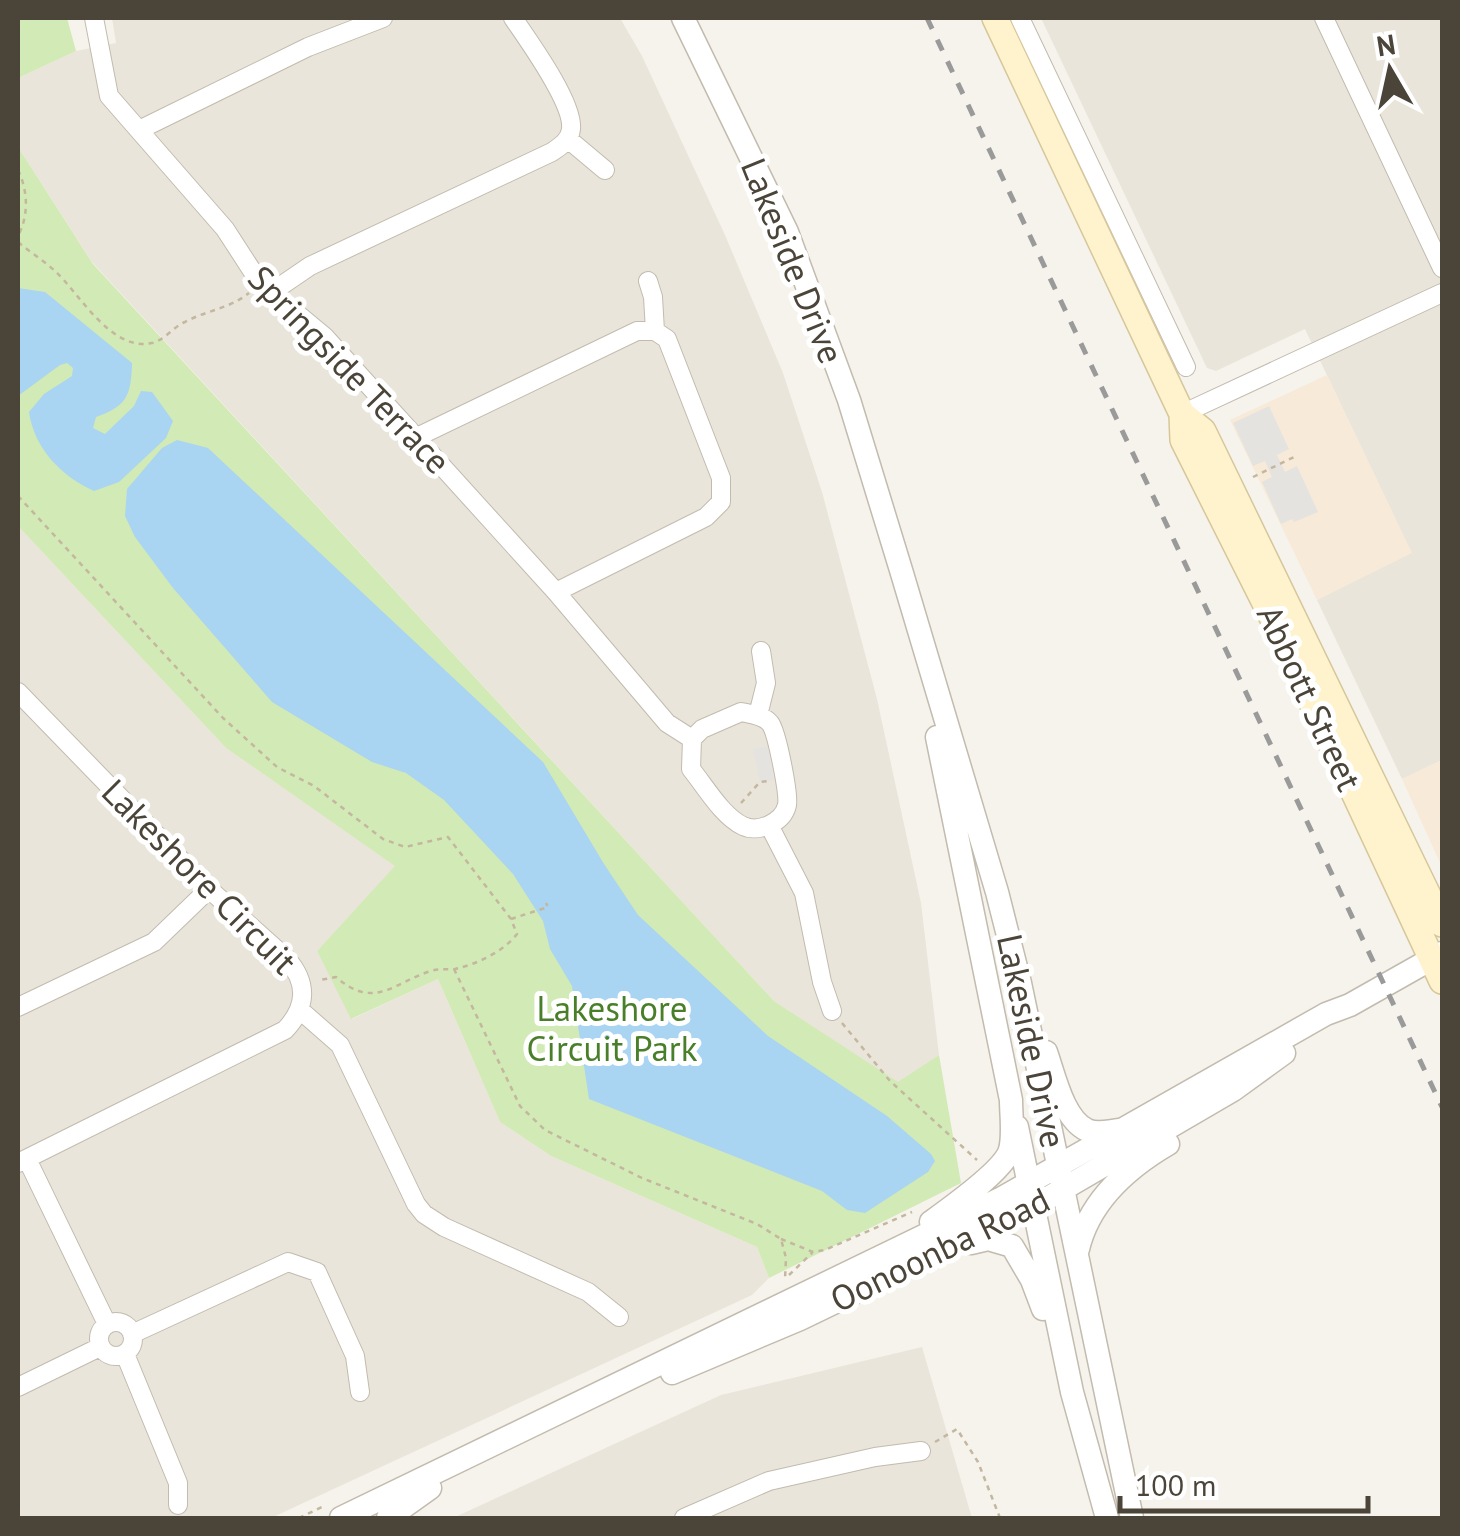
<svg xmlns="http://www.w3.org/2000/svg" width="1460" height="1536" viewBox="0 0 1460 1536" font-family="'PT Sans',sans-serif">
<style>
.residential{fill:#eae5da}
.commercial{fill:#f7ead8}
.green{fill:#d2eab5}
.parking{fill:#e5e3e0}
.water{fill:#a9d4f2}
.lines{fill:none;stroke-linecap:round;stroke-linejoin:round}
.minor-casing{stroke:#c2bbae;stroke-width:20}
.tertiary-casing{stroke:#c2bbae;stroke-width:25}
.secondary-casing{stroke:#d6c79b;stroke-width:28}
.path{stroke:#c4b79f;stroke-width:2.5;stroke-dasharray:5 5;stroke-linecap:butt}
.minor{stroke:#fff;stroke-width:18}
.tertiary{stroke:#fff;stroke-width:22}
.secondary{stroke:#fff3cd;stroke-width:25}
.rail{stroke:#9a9a9a;stroke-width:5;stroke-dasharray:12 12;stroke-linecap:butt}
.labels{text-anchor:middle;stroke-width:10;stroke-linejoin:round;paint-order:stroke}
.street-label{font-size:35px;fill:#4b4439;stroke:#fff}
.park-label{font-size:35px;fill:#4a7f2a;stroke:#fff}
</style>
<rect width="100%" height="100%" fill="#f6f3ec"/>
<!-- residential -->
<path class="residential" d="M112,18H620L642,56L725,235L783,373L822,492L877,699L921,903L939,1055L898,1083L774,1001L92,262L18,147V78L76,51L116,43Z
M1041,18H1442V760L1402,779L1317,600L1411,552L1305,329L1216,371L1207,368Z
M18,526L226,748L396,866L317,951L352,1019L438,979L500,1122L551,1156L757,1247L769,1278L752,1295L271,1518H18Z
M922,1347L972,1518H453L721,1395Z"/>
<!-- commercial -->
<path class="commercial" d="M1327,375L1412,553L1317,600L1230,420Z
M1442,760V867L1402,779Z"/>
<!-- green -->
<path class="green" d="M18,18H67L76,51L18,78Z
M18,147L93,264L774,1001L898,1082L939,1055L961,1183L769,1278L757,1247L551,1156L500,1122L438,979L351,1019L317,951L395,866L226,748L18,526Z"/>
<!-- parking -->
<path class="parking" d="M1269,406L1289,449L1277,455L1285,472L1297,466L1318,512L1294,522L1292,519L1281,524L1262,482L1272,477L1265,461L1253,466L1233,423Z
M768,746L774,780L760,782L753,749Z"/>
<!-- water -->
<path class="water" d="M18,288L45,292L132,363C131,396 127,406 96,417L93,428L105,434L134,406L141,391L152,392L173,421L166,438L119,482L94,491C61,476 34,448 29,412L44,394L72,376L73,368L67,363L60,365L18,396Z
M177,440L208,448L543,762L604,864L638,915L768,1036L887,1116L931,1154L935,1161L928,1172L865,1213L847,1210L822,1191L589,1099L572,986L550,949L543,921L513,874L444,800L406,773L372,762L272,702L173,588L135,537L125,516L127,489L162,448Z"/>
<g class="lines">
<!-- minor casing -->
<g class="minor-casing">
<path id="minor" d="M94,18L109,96L225,229L260,283L325,337L556,592L667,723L692,739
M1020,18L1186,367
M1324,18L1442,268
M139,130L308,47L383,18
M568,139L605,170
M648,281L653,297L655,331
M269,294L310,266L552,152C561,146 570,140 571,129C574,103 528,40 513,18
M1182,414L1442,293
M417,437L637,331H655L667,339L721,478V502L706,517L556,592
M18,692L209,889L287,959C308,983 307,1007 285,1030L18,1163
M741,712C751,714 763,715 770,723C777,732 789,794 787,805C783,823 758,833 743,826C722,816 705,786 691,769L692,739L702,729Z
M758,715L766,683L761,651
M769,825L804,893L822,982L832,1011
M18,1007L154,942L209,889
M300,1010L340,1045L416,1204L424,1214L444,1227L588,1292L619,1317
M27,1159L107,1324
M99 1339a17 17 0 1 1 34 0a17 17 0 1 1-34 0Z
M132,1334L288,1262L317,1272L355,1356L360,1392
M125,1354L178,1483V1505
M18,1387L100,1347
M684,1518L769,1481L875,1457L921,1451"/>
</g>
<!-- tertiary casing -->
<g class="tertiary-casing">
<path id="tertiary" d="M683,18L787,232L849,400L901,570L997,892L1020,983L1132,1518
M1046,1052C1054,1074 1063,1119 1087,1130C1097,1135 1109,1131 1119,1130
M1017,1127L1072,1392L1107,1518
M931,1222C949,1209 1004,1170 1010,1150C1014,1135 1011,1115 1011,1100L937,737
M971,1243L988,1239L1012,1246L1032,1280L1043,1309
M1078,1249C1089,1202 1127,1168 1168,1144
M672,1373L800,1319L1034,1206L1233,1090L1284,1053
M341,1518L1000,1199L1326,1014L1350,1005L1442,953
M388,1518L430,1488"/>
</g>
<!-- secondary casing -->
<g class="secondary-casing">
<path id="secondary" d="M995,18L1182,414L1183,440L1271,615L1442,981
M1182,414L1203,431L1442,924"/>
</g>
<!-- path -->
<path class="path" d="M18,170C28,191 29,215 18,236
M18,242C30,252 43,260 55,271C80,294 111,352 152,343C165,340 173,327 185,322C207,310 229,309 249,293
M1253,477L1294,457
M18,496L223,718L277,767L314,786L383,839L405,847L448,837L511,919L517,934C503,952 477,964 455,969C447,970 439,968 431,971C394,982 375,1011 336,977L320,980
M741,803L760,782L769,781
M511,919L548,907L546,903
M454,969L520,1106L545,1130L642,1178L757,1224L781,1239L786,1258L785,1279
M842,1023L890,1081L977,1160
M781,1239L813,1252L825,1250L912,1212
M789,1275L812,1253
M935,1442L957,1429L978,1462L1000,1518
M299,1518L322,1507"/>
<!-- minor -->
<use href="#minor" class="minor"/>
<!-- tertiary -->
<use href="#tertiary" class="tertiary"/>
<!-- secondary -->
<use href="#secondary" class="secondary"/>
<!-- rail -->
<path class="rail" d="M927,18L1442,1107"/>
</g>
<g class="labels">
<!-- street labels -->
<g class="street-label">
<text transform="translate(792 261) rotate(68)" y="12">Lakeside Drive</text>
<text transform="translate(349 370) rotate(46)" y="12">Springside Terrace</text>
<text transform="translate(1309 698) rotate(65)" y="12">Abbott Street</text>
<text transform="translate(199 877) rotate(45)" y="12">Lakeshore Circuit</text>
<text transform="translate(1031 1041) rotate(78)" y="12">Lakeside Drive</text>
<text transform="translate(940 1250) rotate(-26)" y="12">Oonoonba Road</text>
</g>
<!-- park labels -->
<g class="park-label">
<text x="612" y="1021">Lakeshore<tspan x="612" dy="40">Circuit Park</tspan></text>
</g>
</g>
<!-- border -->
<rect width="1460" height="1536" fill="none" stroke="#4b4439" stroke-width="40"/>
<!-- north arrow -->
<g transform="translate(1390 70) rotate(351)" stroke="#ffffff" stroke-width="8" paint-order="stroke">
<path d="M0-8L18 38L0 25L-18 38Z" fill="#4b4439"/>
<text y="-15" font-size="28" font-weight="bold" text-anchor="middle" fill="#4b4439">N</text>
</g>
<!-- scale -->
<path d="M1120 1496v15h248v-15" fill="none" stroke="#4b4439" stroke-width="5"/>
<text x="1135" y="1496" font-size="30" fill="#4b4439" stroke="#ffffff" stroke-width="8" paint-order="stroke">100 m</text>
</svg>
